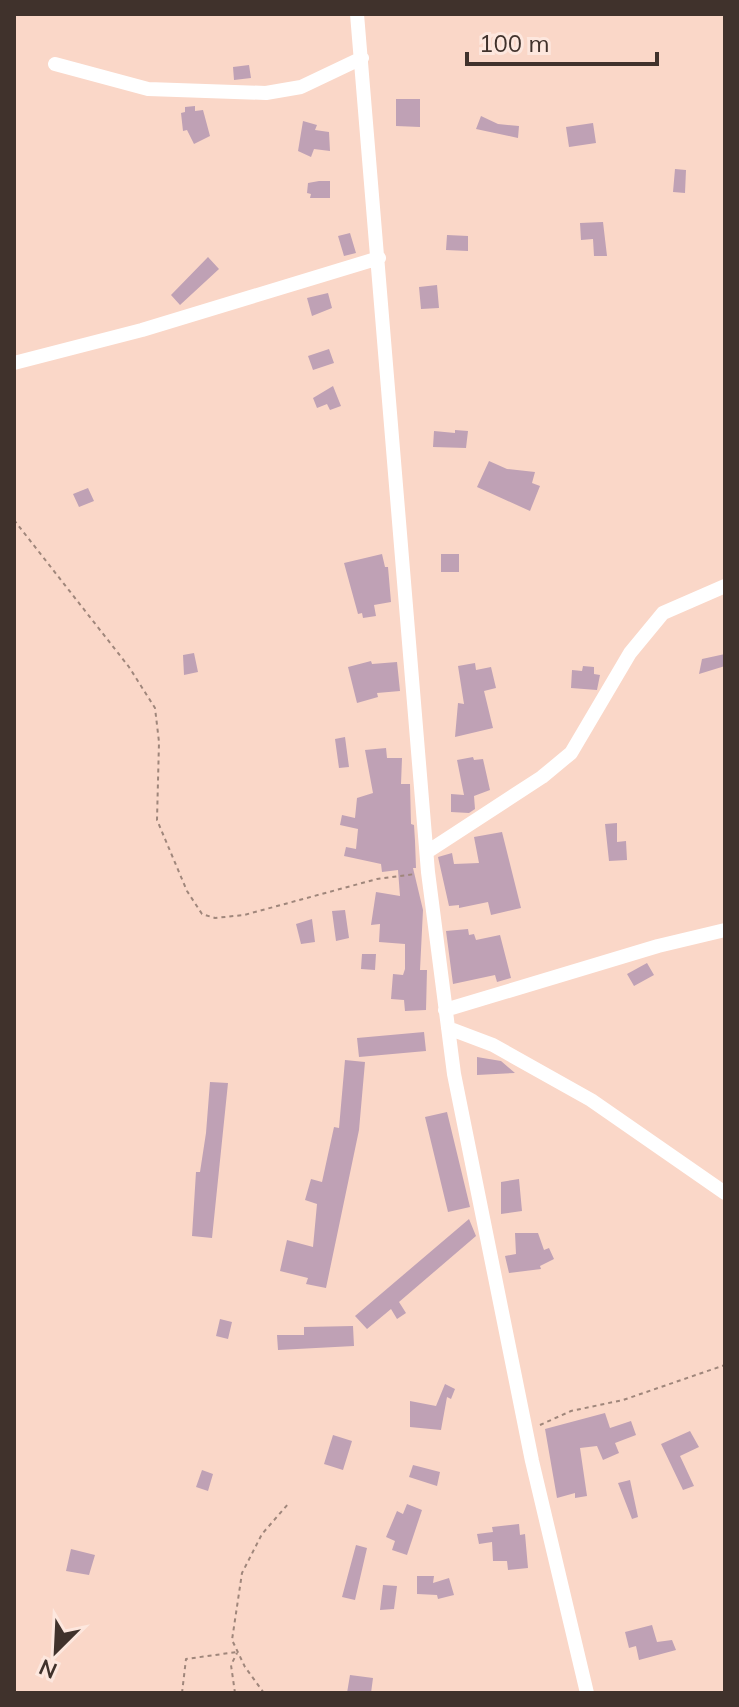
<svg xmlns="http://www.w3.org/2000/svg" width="739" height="1707" viewBox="0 0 739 1707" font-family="Mulish,sans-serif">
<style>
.building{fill:#bfa1b5}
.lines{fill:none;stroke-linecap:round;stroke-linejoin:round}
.path{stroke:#9f867b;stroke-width:2;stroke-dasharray:4 4;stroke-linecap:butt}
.minor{stroke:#fff;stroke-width:14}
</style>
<rect width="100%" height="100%" fill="#fad7c8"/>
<!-- building -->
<path class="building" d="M249,65L251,78L234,80L233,67Z
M396,99H420V127L396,126Z
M195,106V111L203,110L210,136L194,144L187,130L183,131L181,113L185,112V107Z
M481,116L498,124L519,126L518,138L476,129Z
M303,121L317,125L315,130L329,132L330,151L314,149L311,157L298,151Z
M593,123L596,143L569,147L566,127Z
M675,169L686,170L685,193L673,192Z
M319,181H330V198H310L311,194L307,193L308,183Z
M603,222L607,256H594L593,239L581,240L580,223Z
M350,233L356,253L344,256L338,236Z
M447,235L468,236V251L446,250Z
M208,257L219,269L180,305L171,295Z
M437,285L439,308L421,309L419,287Z
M328,293L332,308L312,316L307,298Z
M329,349L334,363L313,370L308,356Z
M333,386L341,406L330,410L327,404L317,408L313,398Z
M455,430L468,431L466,448L433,447L434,431L455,433Z
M489,461L507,469L535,472L532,483L540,486L530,511L477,487Z
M88,488L94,501L79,507L73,494Z
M382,554L385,567H388L391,602L374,605L376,616L363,618L362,613L358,614L344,563Z
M441,554H459V572H441Z
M194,653L198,672L184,675L183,655Z
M725,654V666L699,674L702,659Z
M371,661L372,664L397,662L400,691L377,693L378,697L357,703L348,667Z
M475,663L476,670L491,667L496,688L484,691L493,728L455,737L458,703L464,704L458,666Z
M583,666L594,667V674L600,675L597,690L571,688L572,670L582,671Z
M345,737L349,767L339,768L335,739Z
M386,748L387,758H402L401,784H410L411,824L414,825L415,841L416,868H413L423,910L420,970H427L426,1010L405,1011L404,1000L391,999L393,974L403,975L405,969V944L379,942L380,924L371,925L376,892L400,896L398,870L382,872L381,864L344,856L346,847L356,849L358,829L340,825L342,815L355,818L357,798L373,793L365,750Z
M473,757L474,760L483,759L490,790L474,796L475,809L469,813L451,812V794L464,795L457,760Z
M617,823V842L626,841L627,860L609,861L605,824Z
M502,832L521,908L491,915L488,902L459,908V905L449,906L438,857L452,853L454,864L479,863L474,837Z
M345,910L349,938L336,941L332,911Z
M312,919L315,942L301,944L296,924Z
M468,929L469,935L474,934L476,940L500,935L511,978L497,982L495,975L453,984L446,931Z
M362,954H376L375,970L361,969Z
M647,963L654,975L634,986L627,974Z
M424,1032L426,1051L359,1057L357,1038Z
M477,1057L501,1061L515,1073L477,1075Z
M345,1060L365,1062L359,1130L326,1288L306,1284L308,1278L280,1271L287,1240L313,1247L317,1204L305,1200L311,1179L322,1182L334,1127L339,1128Z
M210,1082L228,1083L212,1238L192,1236L196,1172H200L206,1133Z
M447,1112L470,1207L448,1212L425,1117Z
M519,1179L522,1211L501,1214V1182Z
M469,1219L476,1236L399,1302L406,1313L397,1319L391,1309L367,1329L355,1316Z
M515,1233H538L544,1250L549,1248L554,1259L540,1266L541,1269L509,1273L505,1256L516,1254Z
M220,1319L232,1322L228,1339L216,1336Z
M353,1326L354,1346L278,1350L277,1335H304V1327Z
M445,1384L455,1389L451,1399L447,1397L441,1430L410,1427V1401L436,1406Z
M605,1413L610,1428L631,1421L636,1435L615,1443L619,1453L603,1460L597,1446L580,1448L587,1496L575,1498V1493L557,1498L545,1429Z
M690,1431L699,1447L680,1456L694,1486L683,1490L661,1444Z
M333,1435L352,1441L343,1470L324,1464Z
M413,1465L440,1472L437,1486L409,1477Z
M202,1470L213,1474L208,1491L196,1487Z
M630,1480L638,1517L632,1519L618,1483Z
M407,1504L422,1510L407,1555L392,1550L395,1541L386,1537L397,1511L403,1514Z
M519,1524L520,1535L525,1534L528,1568L508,1570L507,1561H493L492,1542L479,1544L477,1534L493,1532L492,1527Z
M356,1545L367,1548L355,1600L342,1597Z
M71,1549L95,1555L89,1575L66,1571Z
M417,1576H434L433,1583L449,1578L454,1595L438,1599L437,1595L417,1594Z
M383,1585L397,1586L394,1609L380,1610Z
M652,1625L657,1642L672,1640L676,1650L639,1660L636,1646L629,1648L625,1632Z
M350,1675L373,1678L371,1693H347Z"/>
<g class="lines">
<!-- path -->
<path class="path" d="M14,520L129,667L155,708L159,742L157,820L187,891L202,914L215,918L244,915L377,879L415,874
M540,1425L571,1411L623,1400L725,1365
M182,1693L186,1659L237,1652
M235,1693L231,1665L237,1653
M264,1693L245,1667L232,1640L242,1573L262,1534L289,1503"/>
<!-- minor -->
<path class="minor" d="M357,14L428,872L454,1074L532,1461L587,1693
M55,64L148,89L266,93L301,87L362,58
M14,363L142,330L379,258
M427,852L542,777L571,753L630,653L663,613L725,586
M445,1010L658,946L725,930
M448,1028L493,1045L591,1100L725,1193"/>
</g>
<!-- border -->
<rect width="739" height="1707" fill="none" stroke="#40322c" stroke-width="32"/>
<!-- north arrow -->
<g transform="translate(56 1651) rotate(204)" stroke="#fde7de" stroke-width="6" paint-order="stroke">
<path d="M0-6L14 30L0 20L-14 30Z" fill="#40322c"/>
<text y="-12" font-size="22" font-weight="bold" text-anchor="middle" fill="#40322c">N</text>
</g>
<!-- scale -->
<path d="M467 52v12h190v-12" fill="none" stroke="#40322c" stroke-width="4"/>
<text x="479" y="52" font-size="24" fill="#40322c" stroke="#fde7de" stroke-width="6" paint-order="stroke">100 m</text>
</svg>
